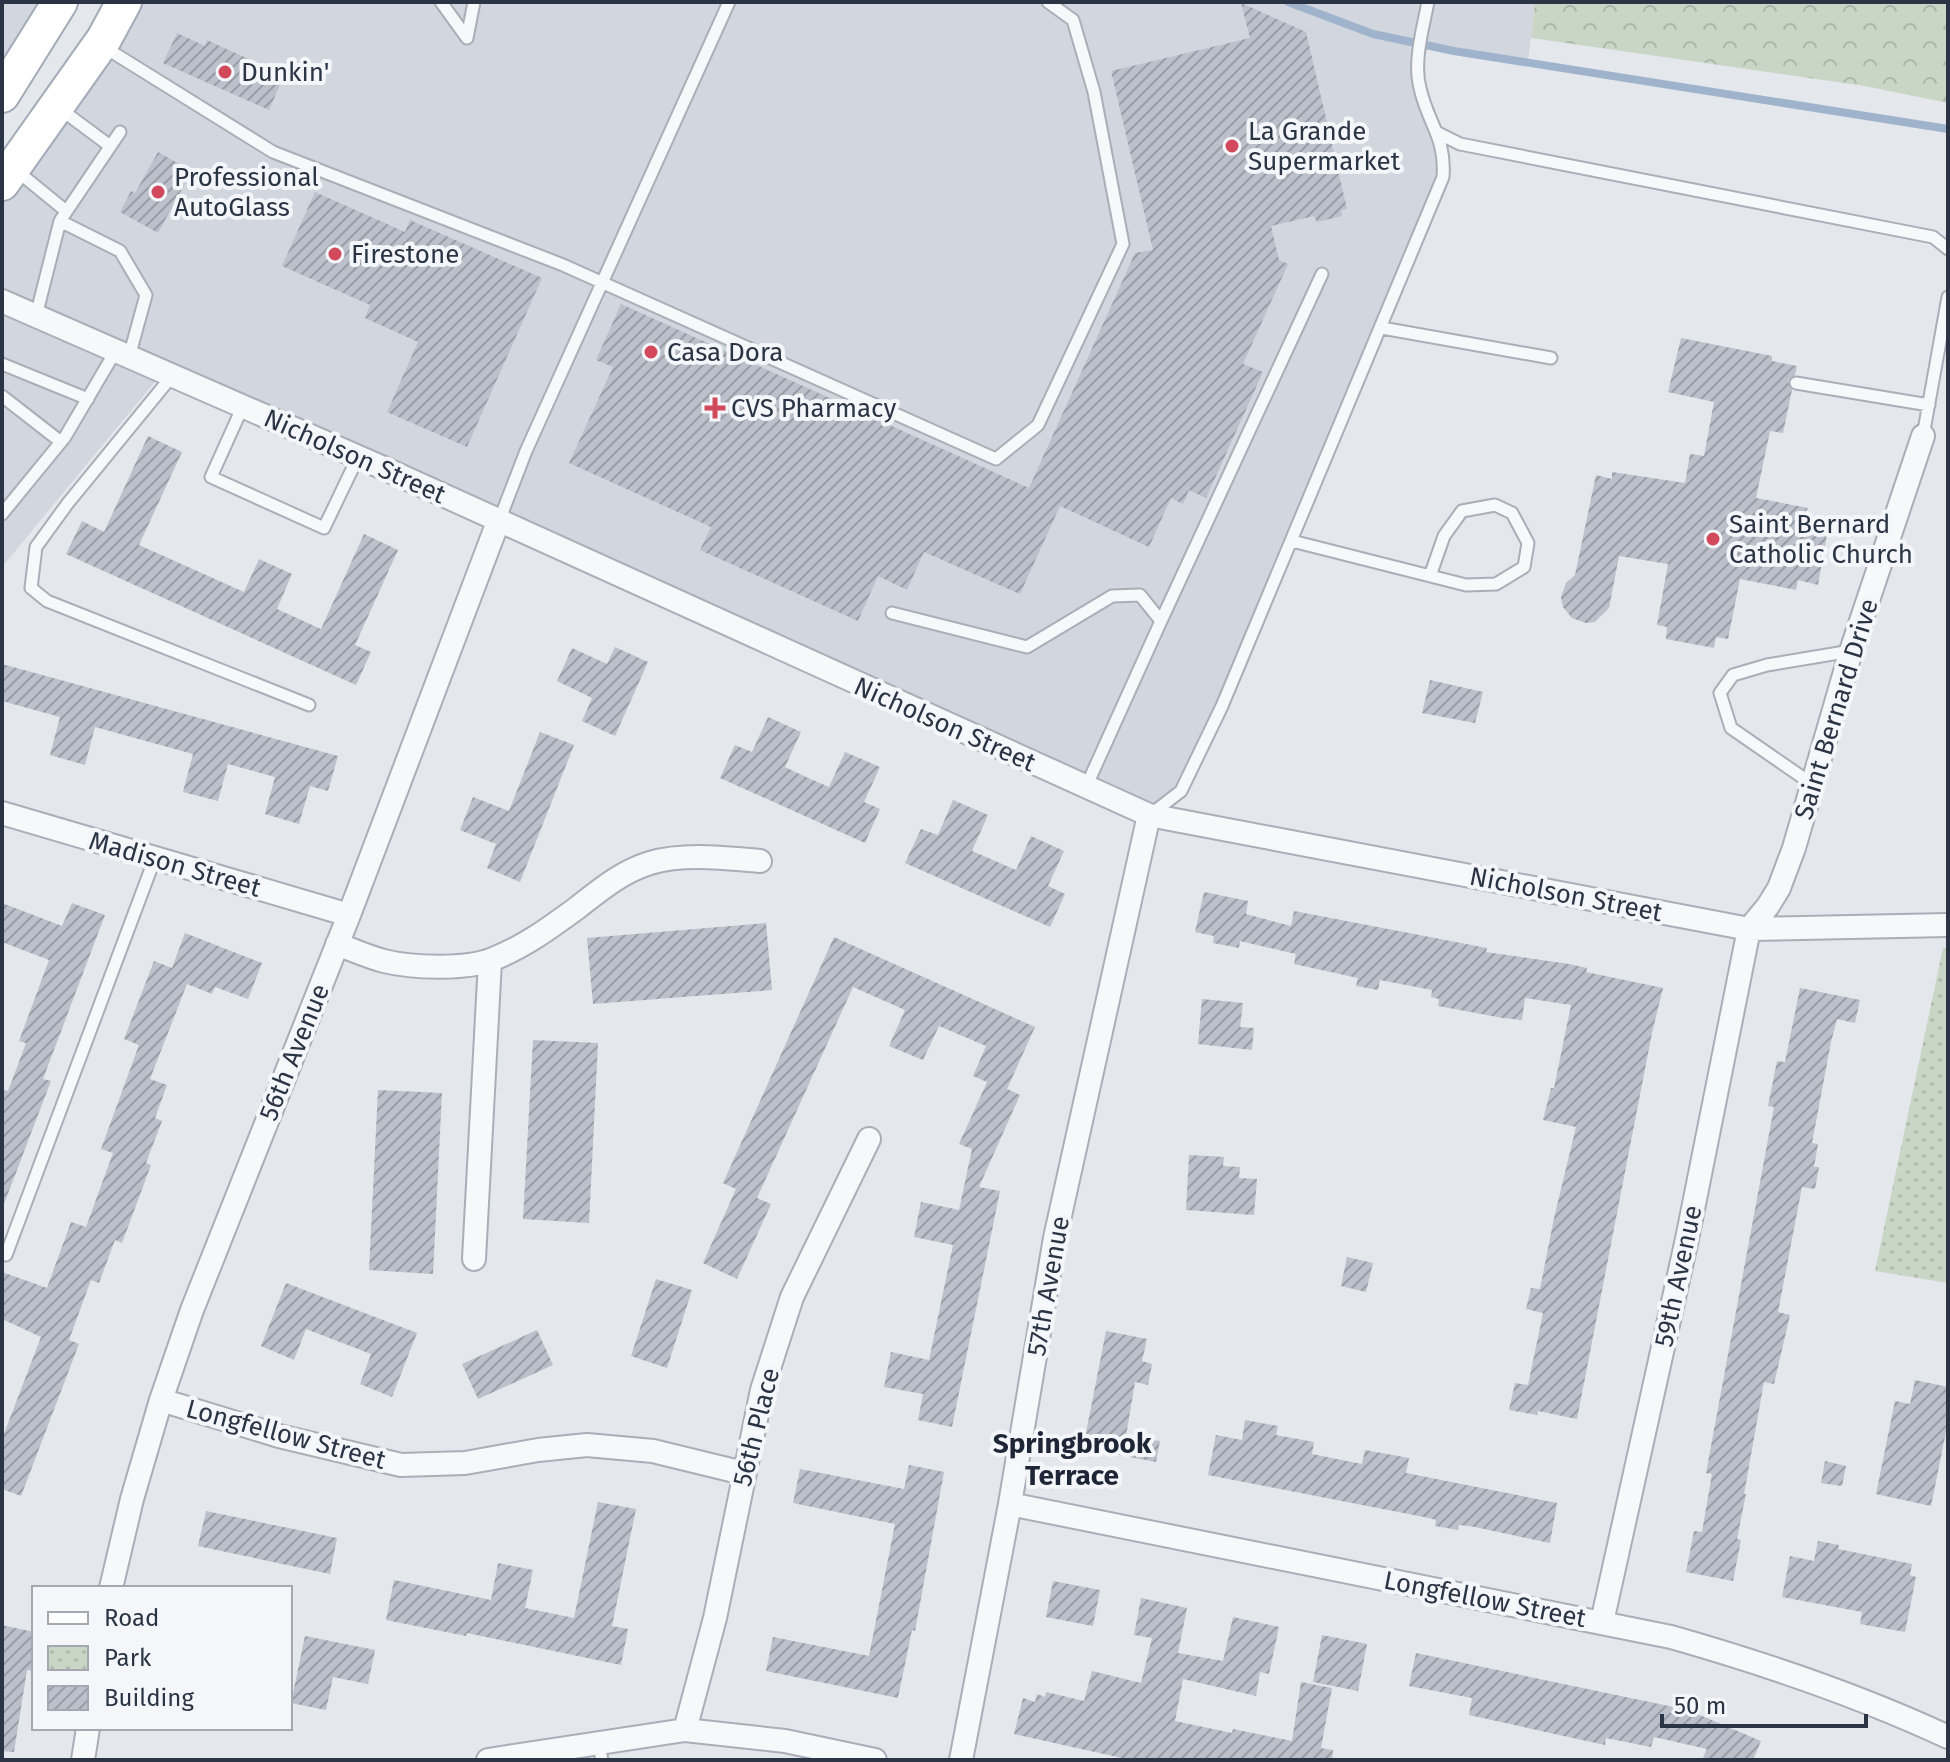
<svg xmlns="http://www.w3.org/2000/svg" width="1950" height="1762" viewBox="0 0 1950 1762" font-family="'Fira Sans',sans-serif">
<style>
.built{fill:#d2d6de}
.forest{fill:url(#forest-crowns)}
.park{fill:url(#park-dots)}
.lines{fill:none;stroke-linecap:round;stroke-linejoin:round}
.stream{stroke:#9fb4cc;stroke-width:8}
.building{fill:url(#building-hatch)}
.service-casing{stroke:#a9aeb7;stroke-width:15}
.minor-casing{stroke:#a9aeb7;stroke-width:26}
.primary-casing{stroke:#a3abb8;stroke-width:38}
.service{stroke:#f7f8fa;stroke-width:11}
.minor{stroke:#f7f8fa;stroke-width:22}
.primary{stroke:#fff;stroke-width:34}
.poi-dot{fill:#d1495b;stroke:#f4f6f9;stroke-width:3}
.labels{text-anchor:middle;stroke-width:8;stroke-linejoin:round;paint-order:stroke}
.poi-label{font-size:26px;fill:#2b3445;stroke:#f4f6f9;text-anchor:start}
.street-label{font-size:26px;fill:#2b3445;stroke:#f4f6f9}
.neighbourhood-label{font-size:28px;font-weight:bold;fill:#1d2536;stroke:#f4f6f9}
</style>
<defs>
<pattern id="forest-crowns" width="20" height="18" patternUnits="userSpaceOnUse" patternTransform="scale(2)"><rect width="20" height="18" fill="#c9d6c5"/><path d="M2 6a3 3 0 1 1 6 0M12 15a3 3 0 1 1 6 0" fill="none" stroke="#adb8ab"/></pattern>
<pattern id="park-dots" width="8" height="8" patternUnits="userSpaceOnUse" patternTransform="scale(2)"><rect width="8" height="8" fill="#c9d6c5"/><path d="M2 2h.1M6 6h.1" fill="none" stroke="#adb8ab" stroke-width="1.8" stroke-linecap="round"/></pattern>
<pattern id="building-hatch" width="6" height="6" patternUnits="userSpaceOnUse" patternTransform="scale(2)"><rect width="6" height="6" fill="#bbc0ca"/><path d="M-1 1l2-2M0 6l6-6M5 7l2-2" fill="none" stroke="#989da6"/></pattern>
</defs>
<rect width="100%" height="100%" fill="#e4e7ec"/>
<!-- built -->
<path class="built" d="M2,2H60L2,95Z
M143,2H1535L1528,61L1422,44L1419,59L1426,109L1443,177L1181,791L1149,815L163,372L2,567V183L130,14Z"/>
<!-- forest -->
<path class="forest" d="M1535,2H1948V103L1865,86L1531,38Z"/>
<!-- park -->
<path class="park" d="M1943,948H1948V1283L1875,1271Z"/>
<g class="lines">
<!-- stream -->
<path class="stream" d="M1288,2L1373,34L1454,51L1948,129"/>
</g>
<!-- building -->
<path class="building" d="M1241,3L1306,32L1347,209L1341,210L1342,216L1317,222L1314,216L1271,226L1279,260L1288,264L1243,364L1263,372L1206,498L1189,490L1183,504L1171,498L1149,547L1060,506L1020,594L924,552L907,590L878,576L858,621L700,550L711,527L569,463L613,367L596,360L621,304L1029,488L1135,253L1153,250L1111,71L1250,38Z
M177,33L205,46L207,40L253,61L251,66L282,80L269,110L163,63Z
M158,152L192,171L158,233L120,212L131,191L135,193Z
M315,192L405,232L410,220L542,278L467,447L387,412L418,342L365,318L370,305L282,266Z
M1681,338L1772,356V361L1797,366L1795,375L1788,381L1792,390L1783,433L1770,431L1756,498L1808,508L1802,518L1829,523L1818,585L1798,580L1796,590L1740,579L1728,639L1716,637L1714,648L1666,639L1667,627L1657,625L1668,564L1619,556L1609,608L1595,622L1586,623L1572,618L1563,607L1561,597L1566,583L1575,575L1596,475L1612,479V472L1685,483L1690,454L1704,456L1714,402L1668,392Z
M148,436L182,452L139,545L244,592L259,559L292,574L277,609L321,629L364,534L398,550L355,645L371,652L356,685L66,554L82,521L104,532Z
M615,647L648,662L615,736L582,721L592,698L557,681L572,648L607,664Z
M2,664L338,756L328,791L310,786L299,824L265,814L275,777L228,764L218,801L183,792L193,754L95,727L85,765L50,755L60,717L2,701Z
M1430,680L1483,692L1475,723L1422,713Z
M768,717L801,732L785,767L806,777L829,787L845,752L880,767L864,802L880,809L865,843L720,778L735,745L752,752Z
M540,732L574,745L520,882L487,868L496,844L460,830L473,797L509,811Z
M953,800L988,815L972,851L1016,870L1031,836L1064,851L1048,886L1065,894L1050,927L905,863L921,829L938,835Z
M1204,892L1248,901L1246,914L1291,926L1294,911L1487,948L1486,952L1569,964L1587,968L1586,972L1663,988L1652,1033L1577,1419L1538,1411L1537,1415L1509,1410L1515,1383L1528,1385L1543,1313L1526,1309L1531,1288L1540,1289L1554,1218L1576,1127L1543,1120L1551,1088H1554L1571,1005L1525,998L1522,1020L1503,1018L1438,1006L1439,999L1431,997L1432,990L1380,980L1378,990L1356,986L1358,978L1294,964L1296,954L1240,941L1239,948L1213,943L1214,936L1195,932Z
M2,903L62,926L72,903L105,915L43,1079L51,1081L4,1204L2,1089L8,1091L26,1043L19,1041L49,960L2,942Z
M766,923L772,990L593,1004L587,938Z
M185,933L262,963L248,999L215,987L212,994L187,984L150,1079L167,1085L155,1118L162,1121L146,1163L151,1165L122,1243L115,1240L99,1283L91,1280L69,1340L79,1344L21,1496L2,1489V1439L41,1337L2,1319V1272L47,1288L71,1222L86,1227L113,1153L101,1149L139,1045L124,1039L154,961L172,968Z
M834,937L1035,1027L1007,1089L1020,1095L979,1187L1000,1191L952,1427L918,1420L923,1394L884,1387L891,1352L929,1360L953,1245L914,1237L921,1202L959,1210L972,1149L959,1144L987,1082L973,1076L986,1046L939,1026L923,1060L889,1046L905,1010L853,987L757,1198L771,1204L737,1279L703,1263L736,1189L723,1183Z
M1800,988L1860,1000L1855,1023L1837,1019L1831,1042L1812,1143L1818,1144L1814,1167H1819L1815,1189L1802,1187L1778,1312L1790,1315L1774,1384L1764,1382L1744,1494H1746L1737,1539L1741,1540L1733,1581L1686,1572L1694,1531L1702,1532L1712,1474L1706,1473L1774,1107L1768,1106L1777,1061L1785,1062Z
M1202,999L1243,1003L1240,1027L1254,1028L1252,1050L1198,1044Z
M533,1040L598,1043L589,1223L523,1219Z
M378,1090L442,1093L433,1274L369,1270Z
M1189,1155L1224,1157L1223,1166L1240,1167L1239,1178L1257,1179L1254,1215L1186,1210Z
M1347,1257L1373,1263L1366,1292L1341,1286Z
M656,1279L692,1290L667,1368L631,1356Z
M286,1283L417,1333L392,1397L360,1384L371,1354L306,1329L294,1360L261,1346Z
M537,1330L553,1365L478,1399L462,1364Z
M1106,1331L1147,1339L1142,1361L1152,1364L1148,1385L1135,1382L1126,1436L1160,1441L1156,1462L1083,1448Z
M1915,1380L1948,1387V1422L1931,1506L1876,1494L1895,1401L1910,1404Z
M1245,1420L1278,1426L1276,1435L1314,1442L1312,1454L1362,1464L1365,1450L1409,1458L1406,1473L1557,1503L1550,1543L1475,1527L1459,1525L1458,1530L1435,1526L1436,1520L1429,1518L1208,1475L1216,1435L1242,1440Z
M1825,1461L1846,1466L1842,1486L1821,1483Z
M909,1465L944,1472L915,1631L912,1630L898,1698L766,1671L773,1637L869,1656L895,1524L793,1503L800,1469L904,1489Z
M598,1502L636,1509L612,1626L628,1629L621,1665L467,1633L466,1636L386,1620L394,1580L491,1600L498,1563L533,1570L525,1608L574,1618Z
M206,1511L337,1538L330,1574L198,1546Z
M1818,1541L1839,1545L1838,1549L1912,1564L1910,1575L1916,1577L1905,1632L1860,1624L1862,1612L1782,1597L1790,1556L1814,1561Z
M1053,1581L1100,1590L1093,1626L1046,1617Z
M1141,1598L1187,1608L1178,1653L1223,1661L1233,1617L1279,1627L1269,1674L1260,1672L1256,1696L1183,1679L1175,1721L1232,1733L1233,1729L1292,1741L1301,1682L1332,1688L1321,1748L1333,1750L1332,1760H1131L1014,1734L1023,1698L1035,1702L1037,1694L1045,1697L1046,1692L1084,1701L1092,1671L1141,1683L1152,1638L1134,1635Z
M2,1625L34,1632V1660L32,1671L27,1670L14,1752L2,1751Z
M1322,1635L1367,1644L1358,1691L1313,1682Z
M305,1636L375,1650L368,1684L333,1677L326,1710L291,1703Z
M1416,1653L1688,1710L1761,1741L1753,1760H1702L1707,1749L1654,1737L1651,1747L1606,1738L1605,1745L1469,1715L1472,1698L1409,1686Z"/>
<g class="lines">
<!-- service casing -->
<g class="service-casing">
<path id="service" d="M441,2L467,38
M467,38L474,2
M104,47L273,152L563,265L996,459L1038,425L1123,244L1094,92L1073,20L1048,2
M59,108L110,146
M1438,133L1460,144L1933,237L1948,249
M17,171L66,211
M60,221L120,251L146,295L129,357
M36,316L60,221L120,132
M1382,328L1551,358
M2,364L88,399
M172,376L68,503L36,547L31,588L47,601L309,705
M1796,383L1929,405
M2,396L61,442
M243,406L211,477L324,528L358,457
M1923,436L1948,297
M2,514L65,437L115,352
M499,521L526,451L729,2
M1292,541L1466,585L1496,584L1524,567L1528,543L1512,513L1495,505L1462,511L1444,536L1430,576
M892,613L1027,647L1112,596L1140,595L1161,621L1086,787
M1161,621L1322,274
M1812,784L1731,728L1720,693L1733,675L1767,665L1851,651
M1150,815L1181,791L1222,706L1443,177C1446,137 1428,124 1420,88C1413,62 1423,28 1428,2
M6,1255L155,858
M598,1742L602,1760"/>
</g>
<!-- minor casing -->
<g class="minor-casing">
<path id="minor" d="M2,301L379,466L1149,815L1749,929L1948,925
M2,813L349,915
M337,944C353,950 368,957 384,961C412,968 466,970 493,959C524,947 551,927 577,908C600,890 621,872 650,863C684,853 724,858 760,861
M474,1259L490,961
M161,1400L279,1436L401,1465L465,1463L538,1450L587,1445L653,1451L743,1473
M1010,1504L1671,1637C1766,1664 1858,1695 1948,1737
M111,1588L132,1499L161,1400L192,1310L349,915L498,522
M1602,1622L1687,1239L1749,929L1768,906L1779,888L1794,848L1851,651L1923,436
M685,1730L715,1618L762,1390L792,1297L869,1139
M83,1760L88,1728
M488,1760L685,1730L785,1741L875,1760
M961,1760L1010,1504L1055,1238L1149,815"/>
</g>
<!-- primary casing -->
<g class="primary-casing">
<path id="primary" d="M2,95L60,2
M2,183L104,39L124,2"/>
</g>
<!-- service -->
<use href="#service" class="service"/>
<!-- minor -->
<use href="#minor" class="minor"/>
<!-- primary -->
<use href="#primary" class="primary"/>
</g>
<!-- markers -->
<g class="poi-dot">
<circle cx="225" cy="72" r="8"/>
<circle cx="1232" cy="146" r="8"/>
<circle cx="158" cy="192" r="8"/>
<circle cx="335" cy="254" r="8"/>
<circle cx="651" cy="352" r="8"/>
<path d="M711 396h8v8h8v8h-8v8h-8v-8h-8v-8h8z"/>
<circle cx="1713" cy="539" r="8"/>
</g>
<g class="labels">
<!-- poi labels -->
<g class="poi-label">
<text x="241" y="81">Dunkin'</text>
<text x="1248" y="140">La Grande<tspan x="1248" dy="30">Supermarket</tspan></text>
<text x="174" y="186">Professional<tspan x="174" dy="30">AutoGlass</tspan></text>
<text x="351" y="263">Firestone</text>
<text x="667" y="361">Casa Dora</text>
<text x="731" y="417">CVS Pharmacy</text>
<text x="1729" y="533">Saint Bernard<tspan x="1729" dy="30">Catholic Church</tspan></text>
</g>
<!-- street labels -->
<g class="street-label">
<text transform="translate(355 456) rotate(24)" y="9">Nicholson Street</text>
<text transform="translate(1836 709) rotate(-73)" y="9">Saint Bernard Drive</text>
<text transform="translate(945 724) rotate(24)" y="9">Nicholson Street</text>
<text transform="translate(175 864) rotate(16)" y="9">Madison Street</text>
<text transform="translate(1566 894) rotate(11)" y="9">Nicholson Street</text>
<text transform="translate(294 1052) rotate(-68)" y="9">56th Avenue</text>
<text transform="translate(1678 1276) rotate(-78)" y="9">59th Avenue</text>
<text transform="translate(1048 1286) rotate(-80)" y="9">57th Avenue</text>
<text transform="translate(756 1427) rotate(-76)" y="9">56th Place</text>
<text transform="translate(286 1434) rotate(15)" y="9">Longfellow Street</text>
<text transform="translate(1485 1599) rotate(11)" y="9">Longfellow Street</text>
</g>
<!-- neighbourhood labels -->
<g class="neighbourhood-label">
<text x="1072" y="1453">Springbrook<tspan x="1072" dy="32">Terrace</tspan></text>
</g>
</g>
<!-- border -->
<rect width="1950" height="1762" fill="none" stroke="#2b3445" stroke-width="8"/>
<!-- legend -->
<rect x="32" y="1586" width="260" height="144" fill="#f4f6f9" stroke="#a4a8b1" stroke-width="2"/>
<rect x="48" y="1612" width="40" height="12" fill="#ffffff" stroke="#a4a8b1" stroke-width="2"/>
<text x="104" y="1626" font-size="24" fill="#2b3445">Road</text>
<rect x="48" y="1646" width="40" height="24" fill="url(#park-dots)" stroke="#a4a8b1" stroke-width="2"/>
<text x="104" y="1666" font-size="24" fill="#2b3445">Park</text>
<rect x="48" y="1686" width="40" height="24" fill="url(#building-hatch)" stroke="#a4a8b1" stroke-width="2"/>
<text x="104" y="1706" font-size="24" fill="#2b3445">Building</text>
<!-- scale -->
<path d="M1662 1714v12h204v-12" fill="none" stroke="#2b3445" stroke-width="4"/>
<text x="1674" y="1714" font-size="24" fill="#2b3445" stroke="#f4f6f9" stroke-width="6" paint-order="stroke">50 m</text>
</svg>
